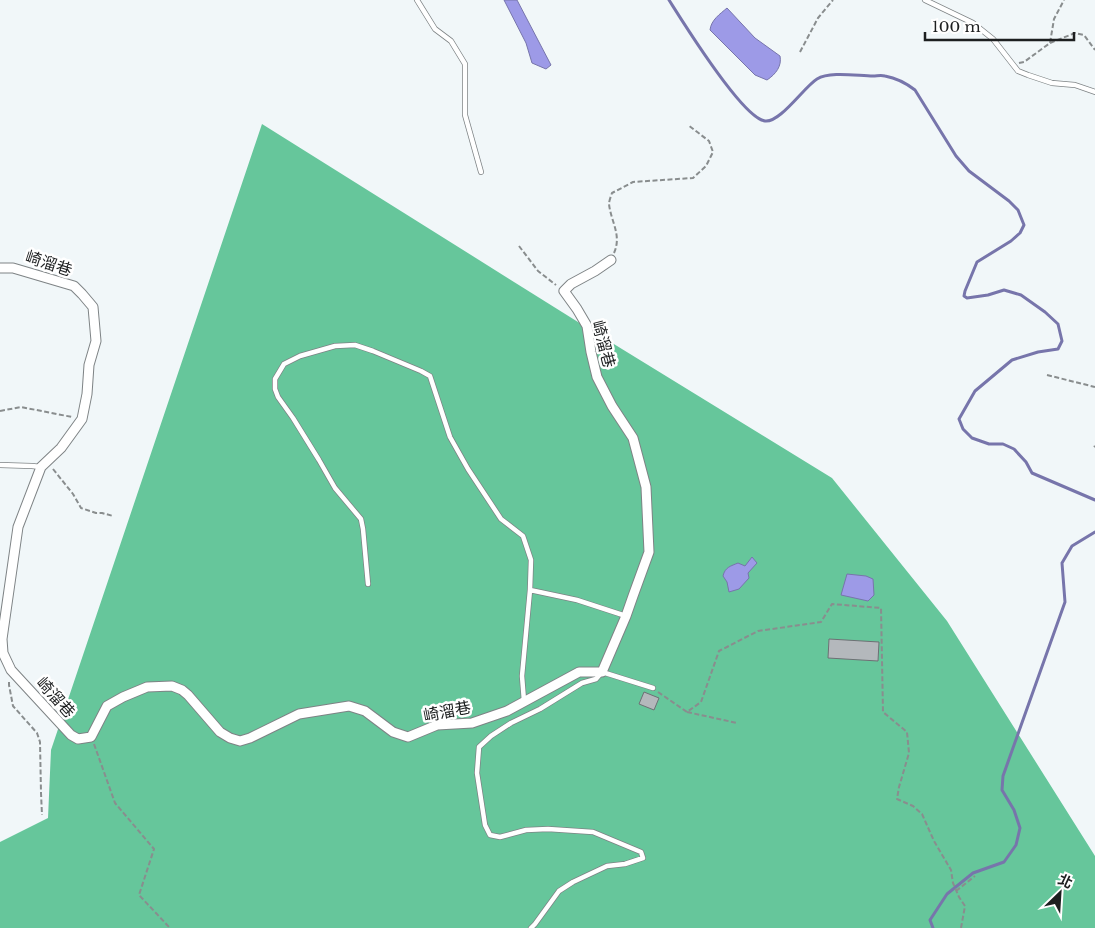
<svg xmlns="http://www.w3.org/2000/svg" width="1095" height="928" viewBox="0 0 1095 928" font-family="'Libre Baskerville','Noto Sans TC',serif">
<style>
.forest{fill:#66c69b}
.water{fill:#9d9ae7;stroke:#7775ab}
.lines{fill:none;stroke-linecap:round;stroke-linejoin:round}
.stream{stroke:#7775ab;stroke-width:3}
.building{fill:#b4b8bc;stroke:#6d7074}
.lane-casing{stroke:#7e8385;stroke-width:6}
.street-casing{stroke:#7e8385;stroke-width:11}
.path{stroke:#898d8e;stroke-width:2;stroke-dasharray:5 2.5;stroke-linecap:butt}
.lane{stroke:#fff;stroke-width:4.5}
.street{stroke:#fff;stroke-width:9}
.labels{text-anchor:middle;stroke-width:5;stroke-linejoin:round;paint-order:stroke}
.street-label{font-size:16px;fill:#1d1f20;stroke:#fff}
</style>
<rect width="100%" height="100%" fill="#f1f7f9"/>
<!-- forest -->
<path class="forest" d="M262,124L578,322L832,478L947,621L1095,856V928H0V842L48,818L51,750Z"/>
<!-- water -->
<path class="water" d="M504,0H517L551,65L546,69L532,63L526,43Z
M727,8L755,38L780,56C782,66 776,74 767,80L755,75L710,30C711,20 720,14 727,8Z
M752,557L757,563L748,573L749,578L739,589L729,592L727,582L723,576C725,567 731,566 738,563L745,566Z
M847,574L866,576L873,579L874,595L868,601L841,595Z"/>
<g class="lines">
<!-- stream -->
<path class="stream" d="M669,0C683,22 742,118 765,121C780,123 804,87 817,79C830,71 858,76 873,76C877,76 881,75 885,76C896,78 906,83 915,90L956,156L969,171L1009,201L1018,210L1024,225L1020,233L1011,241L977,262L965,291L964,296L967,298L988,295L1004,290L1021,295L1045,312L1058,324L1062,341L1058,349L1038,352L1012,360L975,391L959,419L963,429L972,438L989,444H1003L1014,449L1026,462L1032,473L1095,500
M933,928L930,920L947,894L973,873L1004,862L1016,845L1020,828L1014,810L1002,790L1003,776L1065,602L1062,563L1072,546L1095,532"/>
</g>
<!-- building -->
<path class="building" d="M829,639L879,642L878,661L828,658Z
M644,692L659,698L654,710L639,704Z"/>
<g class="lines">
<!-- lane casing -->
<g class="lane-casing">
<path id="lane" d="M417,0L435,29L451,41L465,64V115L481,172
M925,0L973,23L993,39L1018,71L1028,75L1052,83L1075,85L1095,92
M0,465L32,466L41,467
M368,584L363,529L361,519L335,488L319,460L293,418L278,397L275,389V379L284,364L300,356L335,346L355,345L373,351L421,371L430,376L450,437L468,469L501,519L523,536L531,560L530,590L522,676L524,701
M530,590L577,600L626,616
M531,928L535,924L559,891L573,882L607,866L625,864L643,858L641,852L593,832L548,829L526,830L500,837L490,835L485,825L477,773L479,747L491,736L511,723L540,709L582,683L596,679L602,672L653,688"/>
</g>
<!-- street casing -->
<g class="street-casing">
<path id="street" d="M0,268H13L74,286L82,294L93,307L96,341L89,365L87,394L82,419L61,448L41,467L18,527L2,639L3,653L11,670L71,735L78,739L91,737L107,706L123,697L147,687L172,686L182,690L188,695L220,732L230,738L240,741L250,738L299,714L349,706L365,711L393,732L408,737L437,725L472,723L507,711L579,672H602L626,616L633,596L649,552L646,487L633,438L612,406L597,377L591,352L587,326L577,309L564,291L571,284L595,271L611,260"/>
</g>
<!-- path -->
<path class="path" d="M1050,43L1075,33L1084,35L1095,50
M800,52L818,18L833,0
M1019,63L1024,62L1050,43L1054,19L1064,0
M519,246L538,271L556,285
M614,253C622,235 611,222 609,204C609,201 611,196 612,193L633,182L693,178L706,166L713,152L709,141L688,125
M1047,375L1095,387
M0,411L21,407L72,417
M1094,447L1095,446
M53,469L73,494L81,508L96,513H102L113,516
M9,682V685L13,706L37,733L40,742L41,793L42,815
M658,692L687,712L701,702L719,651L758,631L821,622L832,604L881,608L883,712L907,732L909,753L899,787L897,799L913,806L922,814L934,841L951,870L953,883L959,897L965,906L961,928
M687,712L737,723
M94,744L115,803L154,849L139,895L170,928
M956,891L975,876"/>
<!-- lane -->
<use href="#lane" class="lane"/>
<!-- street -->
<use href="#street" class="street"/>
</g>
<g class="labels">
<!-- street labels -->
<g class="street-label">
<text transform="translate(49 263) rotate(18)" y="6">崎溜巷</text>
<text transform="translate(604 344) rotate(75)" y="6">崎溜巷</text>
<text transform="translate(56 697) rotate(48)" y="6">崎溜巷</text>
<text transform="translate(447 711) rotate(-11)" y="6">崎溜巷</text>
</g>
</g>
<!-- north arrow -->
<g transform="translate(1060 893) rotate(25)" stroke="#ffffff" stroke-width="4" paint-order="stroke">
<path d="M0-4L9 19L0 12L-9 19Z" fill="#1d1f20"/>
<text y="-8" font-size="14" font-weight="bold" text-anchor="middle" fill="#1d1f20">北</text>
</g>
<!-- scale -->
<path d="M925 32v8h149v-8" fill="none" stroke="#1d1f20" stroke-width="2.5"/>
<text x="932" y="32" font-size="15" fill="#1d1f20" stroke="#ffffff" stroke-width="4" paint-order="stroke">100 m</text>
</svg>
